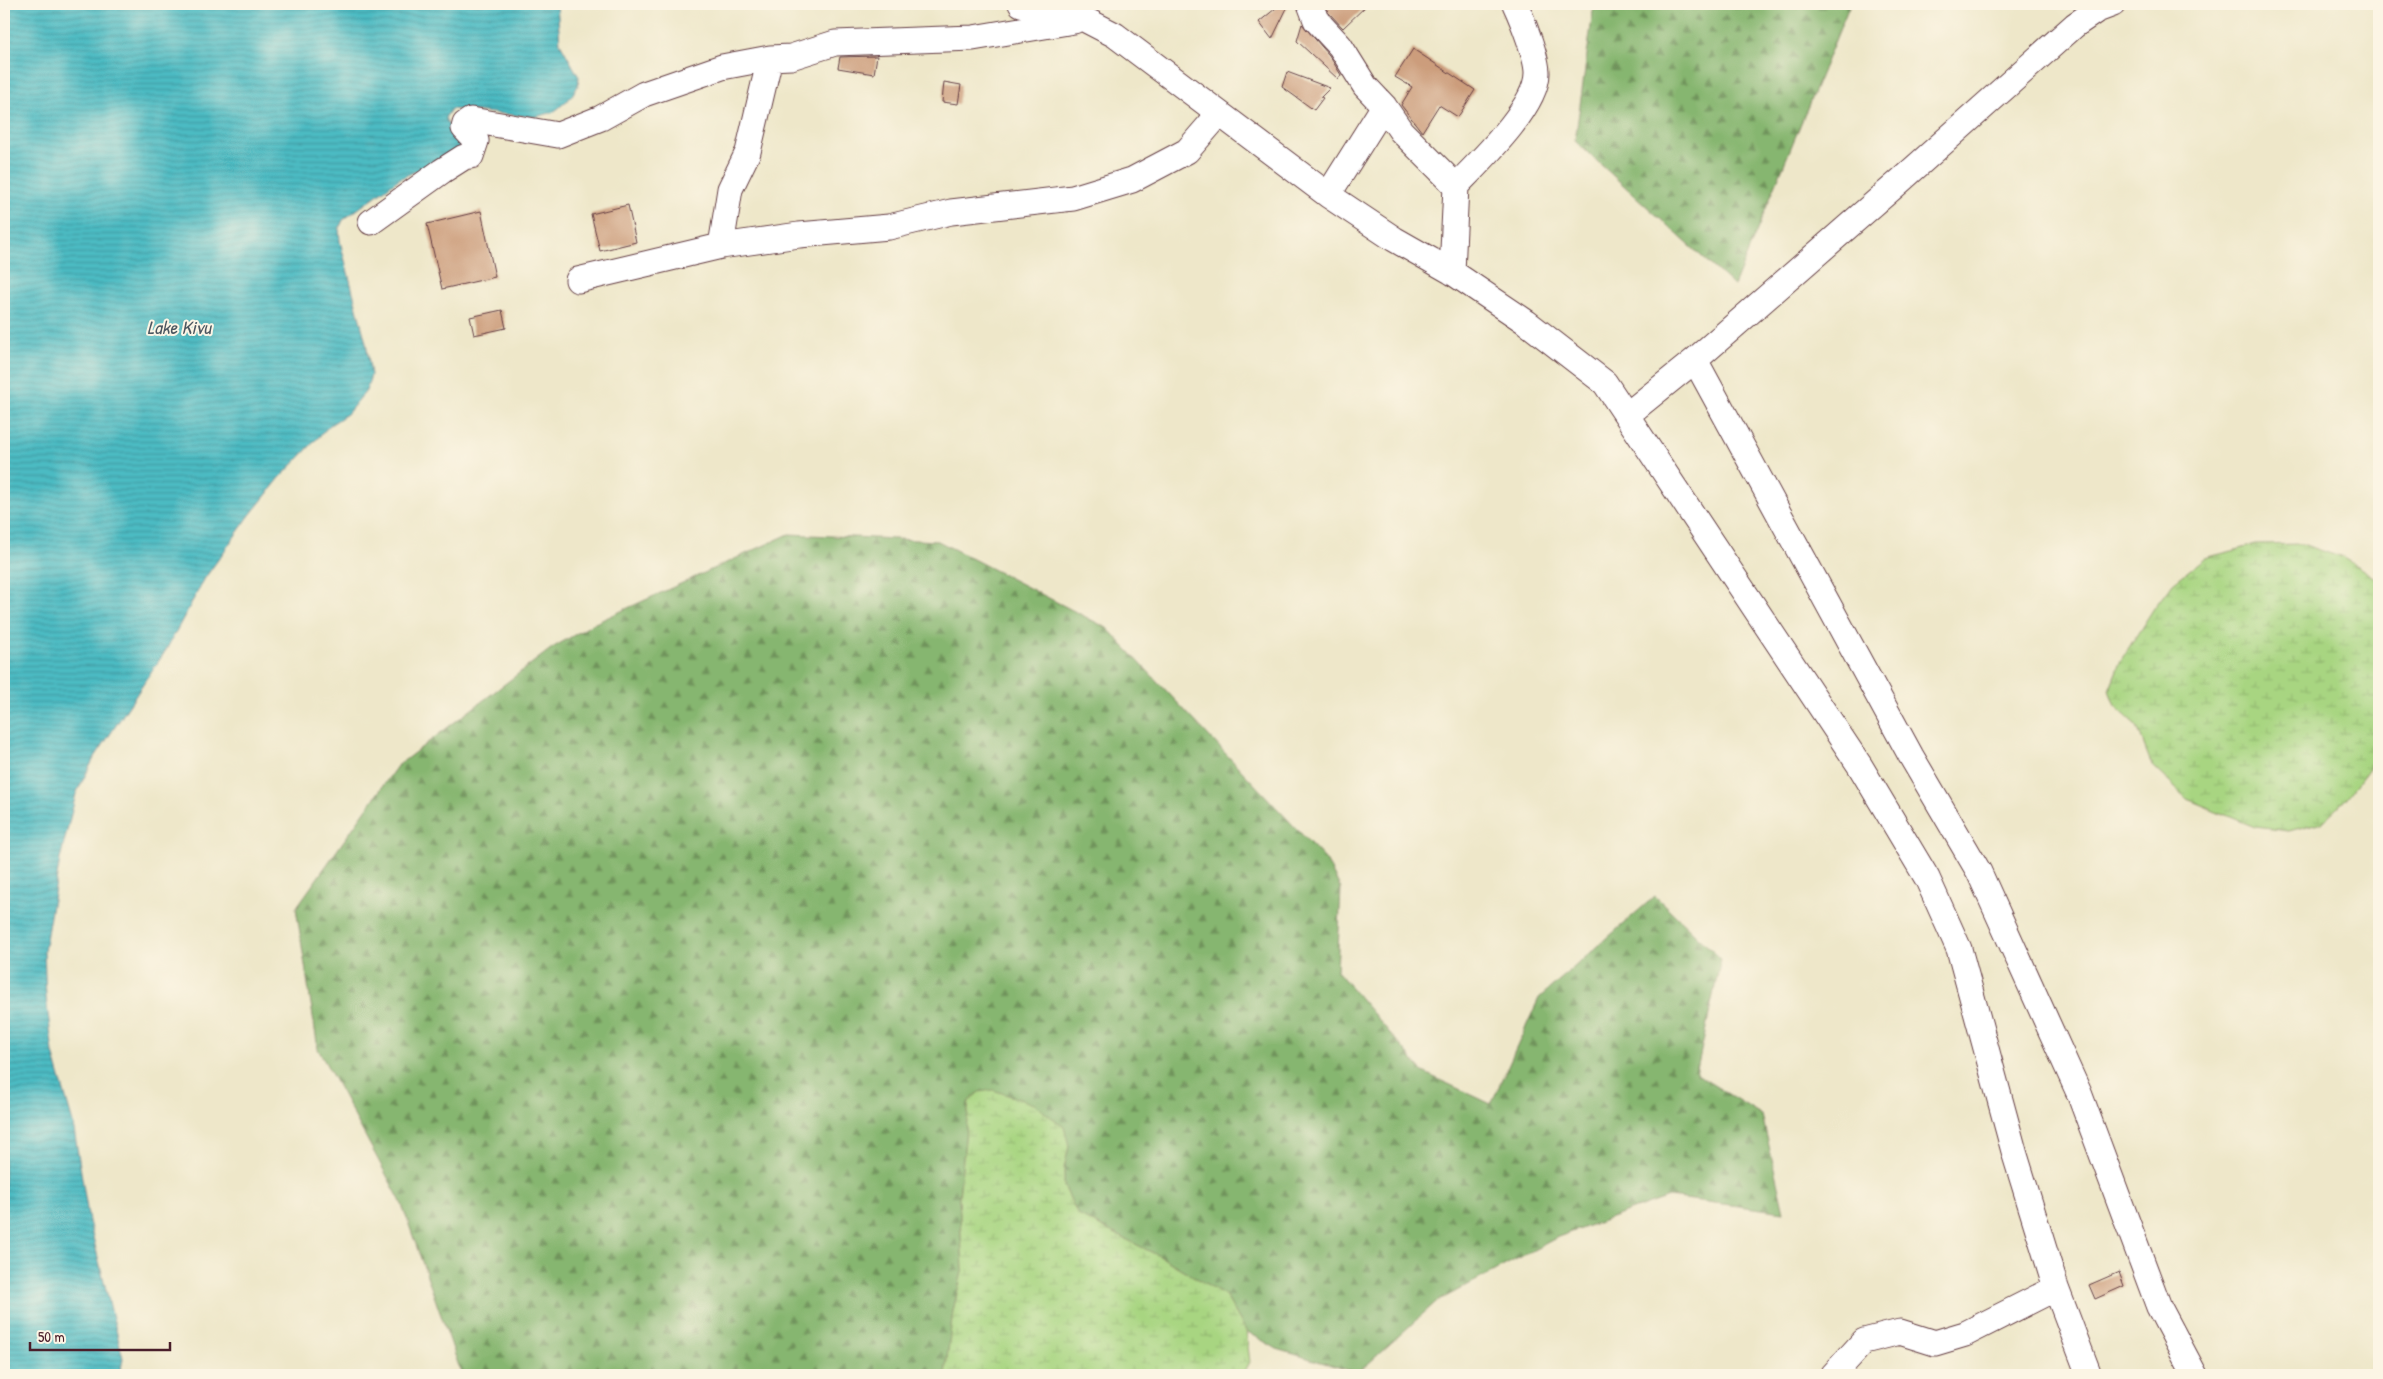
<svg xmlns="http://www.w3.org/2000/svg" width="2383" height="1379" viewBox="0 0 2383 1379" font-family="'Patrick Hand',sans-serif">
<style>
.forest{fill:url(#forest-firs);stroke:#686a4d}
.wetland{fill:url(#wetland-marsh);stroke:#797a56}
.water{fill:url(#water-rules);stroke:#4b6d77}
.building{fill:#cc9d7c}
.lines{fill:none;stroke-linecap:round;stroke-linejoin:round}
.minor-casing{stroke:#633d43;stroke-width:27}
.minor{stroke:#fff;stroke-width:25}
.labels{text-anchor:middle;stroke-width:4;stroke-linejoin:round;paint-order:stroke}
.water-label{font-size:19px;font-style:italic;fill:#4b5660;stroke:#fcf5e5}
</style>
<defs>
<pattern id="forest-firs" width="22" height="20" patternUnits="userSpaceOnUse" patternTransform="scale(1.25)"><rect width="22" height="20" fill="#86b66f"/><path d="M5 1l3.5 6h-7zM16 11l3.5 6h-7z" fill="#70935b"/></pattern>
<pattern id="wetland-marsh" width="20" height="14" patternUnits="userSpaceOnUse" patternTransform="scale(1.25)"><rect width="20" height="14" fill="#a8d581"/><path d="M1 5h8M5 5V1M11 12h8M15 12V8" fill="none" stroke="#92b670"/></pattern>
<pattern id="water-rules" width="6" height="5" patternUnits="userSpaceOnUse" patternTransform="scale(1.25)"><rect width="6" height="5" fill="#4cbbc3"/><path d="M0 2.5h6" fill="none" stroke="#41979f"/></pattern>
</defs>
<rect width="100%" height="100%" fill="#fcf5e5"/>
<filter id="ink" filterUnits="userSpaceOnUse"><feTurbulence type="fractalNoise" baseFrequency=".02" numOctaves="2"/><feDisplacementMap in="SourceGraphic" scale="10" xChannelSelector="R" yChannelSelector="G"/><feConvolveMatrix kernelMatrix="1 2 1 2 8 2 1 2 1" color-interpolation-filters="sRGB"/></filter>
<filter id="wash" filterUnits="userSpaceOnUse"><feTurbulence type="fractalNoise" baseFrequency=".0096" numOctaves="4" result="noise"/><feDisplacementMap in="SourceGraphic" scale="20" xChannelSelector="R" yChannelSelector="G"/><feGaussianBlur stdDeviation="1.12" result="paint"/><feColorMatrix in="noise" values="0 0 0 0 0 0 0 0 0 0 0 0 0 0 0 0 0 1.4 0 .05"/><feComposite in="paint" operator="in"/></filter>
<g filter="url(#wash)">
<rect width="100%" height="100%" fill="#eee7c9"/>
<!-- forest -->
<path class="forest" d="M1594,4H1850L1734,286L1575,141Z
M789,534L938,541L1107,628L1326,860L1341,889L1337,971L1423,1072L1491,1104L1539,998L1655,896L1721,959L1696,1074L1762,1115L1784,1212L1669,1197L1558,1237L1436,1302L1358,1373L1277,1349L1246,1331L1225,1295L1161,1257L1078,1215L1064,1186V1168L1069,1146L979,1092L969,1101L959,1198L963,1268L953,1311L945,1375H462L401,1202L318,1049L296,908L397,766L552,648L593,624Z"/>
<!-- wetland -->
<path class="wetland" d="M2302,544L2346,559L2379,580V755L2345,800L2322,822L2289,831L2255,827L2187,799L2152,766L2137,726L2115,706L2109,690L2121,660L2154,608L2173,583L2205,558L2255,545Z
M993,1090L1034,1104L1064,1127L1069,1146L1064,1168V1186L1078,1215L1161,1257L1225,1295L1246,1331L1250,1362L1243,1375H945L953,1311L963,1268L959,1198L969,1101L979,1092Z"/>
<!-- water -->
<path class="water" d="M4,4H557L560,43L579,77L578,86L570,98L554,112L535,117L451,109L445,118L448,124L468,140L449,160L427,166L399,179L343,220L339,229L340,241L366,343L371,375L366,391L347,414L330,425L279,479L250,515L205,578L166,650L93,760L76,794L60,859L44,951L46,997L53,1053L73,1123L89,1221L123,1358L120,1375H4Z"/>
<g id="blocks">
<!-- building -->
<path class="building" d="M1281,4H1289L1272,39L1259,22Z
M1325,4H1368L1343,28L1328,12Z
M1302,24L1329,55L1341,75L1338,79L1297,41Z
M1413,49L1475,90L1458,117L1439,105L1422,132L1401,105L1412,87L1395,77Z
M877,56L874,74L838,68L840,57Z
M1287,72L1330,88L1321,97L1323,98L1314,110L1282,87Z
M944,82L961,85L958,104L942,102Z
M628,205L636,242L600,251L591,214Z
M481,211L495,277L442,289L427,224Z
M502,310L506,328L474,335L470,317Z
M2119,1272L2124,1286L2095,1299L2089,1285Z"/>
</g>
</g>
<g filter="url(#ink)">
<use href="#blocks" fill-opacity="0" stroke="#633d43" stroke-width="1"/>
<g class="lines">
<!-- minor casing -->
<g class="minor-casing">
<path id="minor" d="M1021,4L1084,19L1115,35L1328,195L1394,239L1452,272L1526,322L1605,383L1860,766L1927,878L1959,949L2015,1155L2056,1288L2089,1375
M1310,4L1316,20L1340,46L1365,86L1384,106L1401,131L1456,186
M1328,195L1384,106
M371,222L442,171L464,157L471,156L476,141L464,128L465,124L471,120L558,135L601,118L644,94L722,67L770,58L791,57L835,43L973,38L1074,21
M721,246L730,189L748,152L770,58
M1452,272L1456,186C1480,161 1537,107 1537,73C1537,57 1522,19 1515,4
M578,280L721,246L799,235L889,227L951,212L1073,198L1132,180L1187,151L1219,114
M1695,360L1911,756L1979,872L2079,1093L2159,1307L2195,1375
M1627,415L1695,360L1899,182L2075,25L2097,10L2113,4
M1833,1375L1864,1341L1900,1332L1935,1343L1965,1334L2056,1288"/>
</g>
<!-- minor -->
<use href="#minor" class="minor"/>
</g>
</g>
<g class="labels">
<!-- water labels -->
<g class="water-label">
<text x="179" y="334">Lake Kivu</text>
</g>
</g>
<!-- margin -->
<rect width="2383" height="1379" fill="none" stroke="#fcf5e5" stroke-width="20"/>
<!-- scale -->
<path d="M30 1342v8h140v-8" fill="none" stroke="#4a1f2b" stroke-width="2.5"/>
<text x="38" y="1342" font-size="15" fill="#4a1f2b" stroke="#fcf5e5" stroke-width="4" paint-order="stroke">50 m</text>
</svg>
